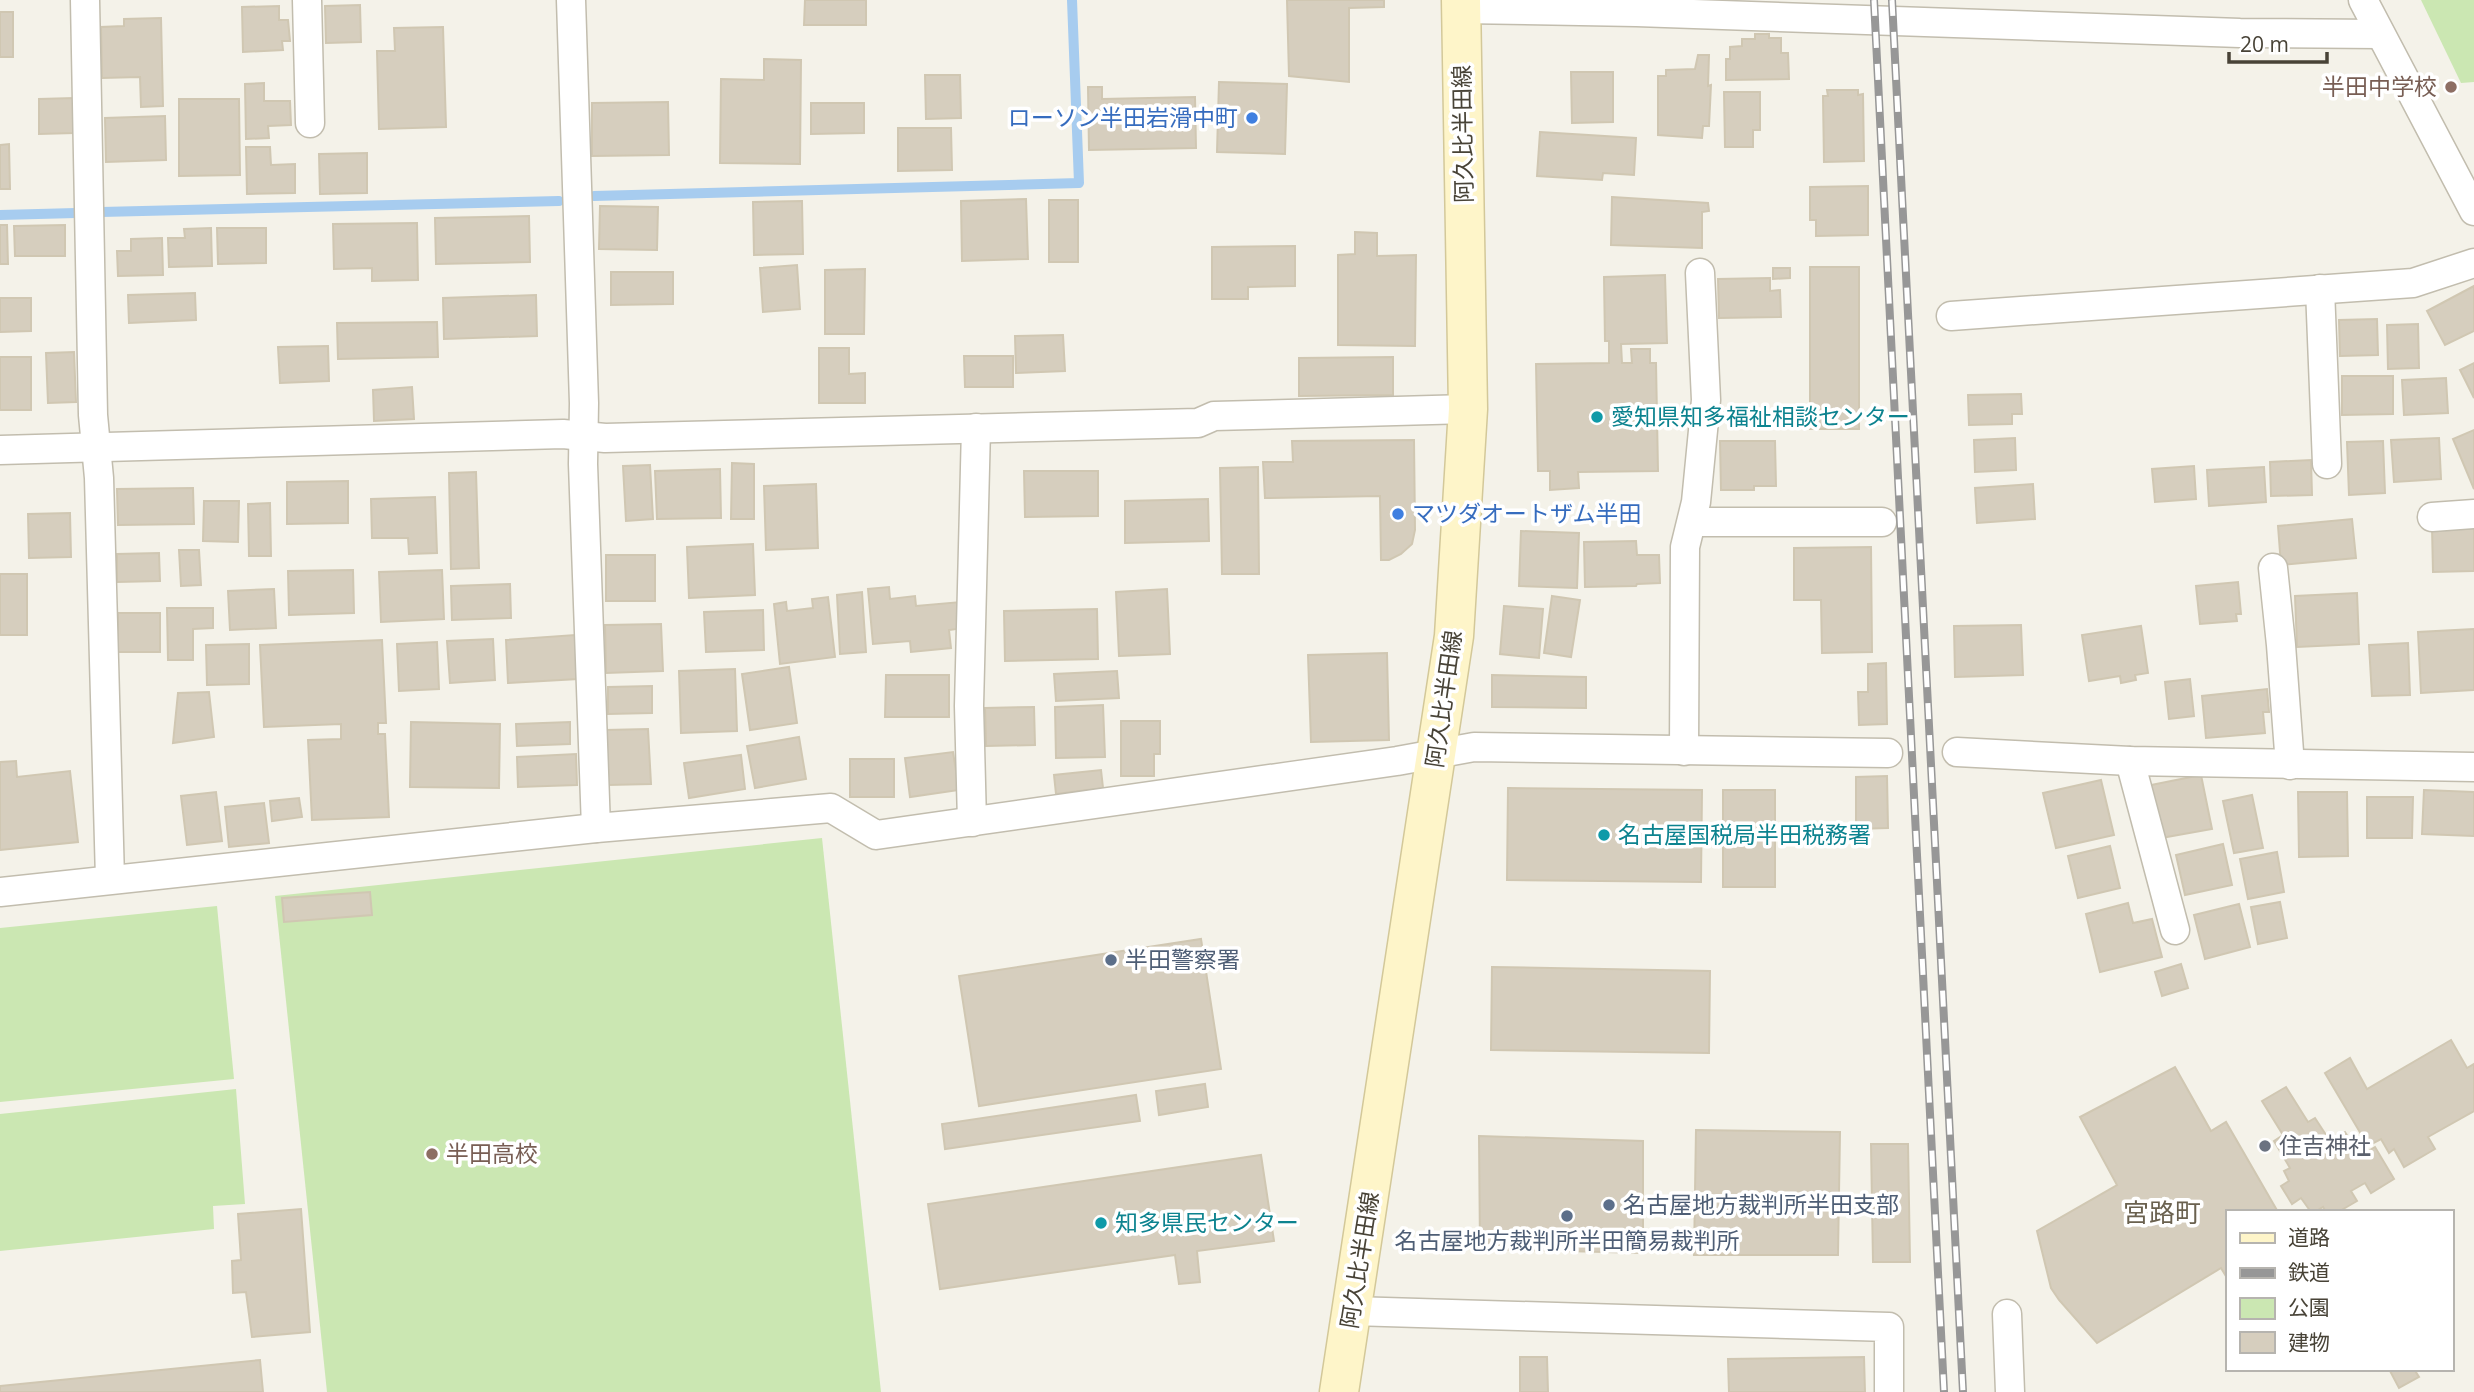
<svg xmlns="http://www.w3.org/2000/svg" width="2474" height="1392" font-family="'Open Sans','Noto Sans JP',sans-serif">
<style>
.green{fill:#cbe7b2}
.lines{fill:none;stroke-linecap:round;stroke-linejoin:round}
.stream{stroke:#a7ccef;stroke-width:10}
.building{fill:#d6cebe;stroke:#d0c7b2;stroke-width:2}
.minor-casing{stroke:#c2bdae;stroke-width:31}
.secondary-casing{stroke:#d3c899;stroke-width:41}
.minor{stroke:#fff;stroke-width:28}
.secondary{stroke:#fef5c9;stroke-width:38}
.rail-casing{stroke:#979797;stroke-width:8}
.rail{stroke:#fff;stroke-width:5;stroke-dasharray:16;stroke-linecap:butt}
.education-dot{fill:#8d6e63;stroke:#fff;stroke-width:2.5}
.shop-dot{fill:#3f7fe0;stroke:#fff;stroke-width:2.5}
.culture-dot{fill:#0f9aa8;stroke:#fff;stroke-width:2.5}
.service-dot{fill:#5c6f8a;stroke:#fff;stroke-width:2.5}
.worship-dot{fill:#6b7280;stroke:#fff;stroke-width:2.5}
.labels{text-anchor:middle;stroke-width:7;stroke-linejoin:round;paint-order:stroke}
.education-label{font-size:23px;fill:#785e54;stroke:#fff;text-anchor:end}
.shop-label{font-size:23px;fill:#366cbe;stroke:#fff;text-anchor:end}
.street-label{font-size:23px;fill:#484337;stroke:#fff}
.culture-label{font-size:23px;fill:#0d838f;stroke:#fff;text-anchor:start}
.service-label{font-size:23px;fill:#4e5e75;stroke:#fff;text-anchor:start}
.worship-label{font-size:23px;fill:#5b616d;stroke:#fff;text-anchor:start}
.quarter-label{font-size:26px;fill:#6a614f;stroke:#fff}
</style>
<rect width="100%" height="100%" fill="#f4f2e9"/>
<!-- green -->
<g class="green">
<polygon points="2421,0 2474,0 2474,82 2461,83"/>
<polygon points="822,838 881,1392 327,1392 275,896"/>
<polygon points="217,906 234,1079 0,1102 0,928"/>
<polygon points="236,1089 245,1204 213,1206 214,1229 0,1251 0,1114"/>
</g>
<g class="lines">
<!-- stream -->
<g class="stream">
<polyline points="594,196 1079,183 1072,0"/>
<polyline points="101,212 559,201"/>
<polyline points="0,215 76,213"/>
</g>
</g>
<!-- building -->
<g class="building">
<polygon points="805,0 866,0 866,25 804,25"/>
<polygon points="1287,0 1384,0 1384,7 1349,8 1349,82 1289,76"/>
<polygon points="360,5 361,42 326,43 325,6"/>
<polygon points="279,6 279,20 288,20 290,41 282,41 283,50 243,52 242,7"/>
<rect x="0" y="12" width="13" height="45"/>
<polygon points="161,18 163,106 141,107 140,77 102,78 101,27 124,26 124,19"/>
<polygon points="443,27 446,127 379,129 377,51 395,51 394,28"/>
<polygon points="1755,34 1769,34 1769,38 1781,38 1781,53 1788,53 1789,79 1726,80 1726,59 1730,59 1730,47 1742,46 1742,39 1755,39"/>
<polygon points="1698,55 1709,55 1708,86 1711,85 1709,126 1703,126 1702,138 1658,135 1658,76 1666,76 1666,70 1695,69"/>
<polygon points="764,59 801,60 800,164 720,163 721,79 764,80"/>
<polygon points="1571,72 1613,72 1613,122 1572,123"/>
<polygon points="925,75 960,75 961,118 926,119"/>
<polygon points="1219,82 1287,84 1285,154 1217,152"/>
<polygon points="264,83 264,101 290,101 291,125 268,126 269,138 246,139 245,84"/>
<polygon points="1088,87 1102,87 1102,99 1195,97 1196,148 1089,150"/>
<polygon points="1827,90 1858,90 1858,95 1863,94 1864,161 1824,162 1823,96 1828,96"/>
<polygon points="1724,92 1760,92 1760,130 1753,130 1753,147 1725,147"/>
<polygon points="74,98 74,133 39,134 39,99"/>
<polygon points="179,99 239,99 240,175 179,176"/>
<polygon points="668,102 669,155 592,156 592,103"/>
<polygon points="811,103 864,103 864,133 811,134"/>
<polygon points="165,116 166,160 106,162 105,118"/>
<polygon points="898,128 951,128 952,170 898,171"/>
<polygon points="1540,132 1636,138 1634,175 1603,173 1602,180 1537,176"/>
<polygon points="9,144 10,189 0,189 0,145"/>
<polygon points="246,147 270,147 271,165 295,164 295,193 247,194"/>
<polygon points="367,153 367,193 320,194 319,154"/>
<polygon points="1868,186 1868,235 1816,236 1816,220 1810,220 1810,187"/>
<polygon points="1612,197 1708,203 1709,211 1702,212 1702,248 1611,245"/>
<polygon points="1026,199 1028,259 962,261 961,201"/>
<rect x="1049" y="200" width="29" height="62"/>
<polygon points="802,201 803,254 754,255 753,202"/>
<polygon points="600,206 658,207 657,250 599,249"/>
<polygon points="529,216 530,262 436,264 435,218"/>
<polygon points="417,223 418,280 372,281 372,268 334,269 333,224"/>
<polygon points="0,225 7,225 8,264 0,264"/>
<polygon points="65,225 65,256 15,256 14,226"/>
<polygon points="211,228 212,266 169,267 168,238 185,238 184,229"/>
<polygon points="217,228 266,228 266,263 218,264"/>
<polygon points="1355,232 1377,233 1377,256 1416,255 1415,346 1338,345 1338,255 1355,254"/>
<polygon points="162,238 163,275 118,276 117,251 131,251 131,239"/>
<polygon points="1295,246 1295,286 1248,287 1248,299 1212,299 1212,247"/>
<polygon points="797,265 800,309 763,312 760,268"/>
<rect x="1810" y="267" width="49" height="162"/>
<polygon points="1773,268 1790,268 1790,278 1773,279"/>
<polygon points="865,269 864,334 825,334 825,270"/>
<polygon points="611,272 673,272 673,304 611,305"/>
<polygon points="1665,275 1667,343 1621,344 1622,363 1632,363 1631,349 1650,349 1650,363 1656,363 1658,471 1578,472 1579,488 1550,490 1550,471 1538,471 1536,364 1609,363 1609,341 1605,341 1604,277"/>
<polygon points="1770,278 1770,291 1780,290 1781,317 1719,318 1718,279"/>
<polygon points="2474,286 2474,331 2445,345 2427,311"/>
<polygon points="195,293 196,320 129,323 128,295"/>
<polygon points="536,295 537,336 444,339 443,298"/>
<polygon points="0,298 31,298 31,331 0,332"/>
<polygon points="2377,319 2378,355 2340,356 2339,320"/>
<polygon points="437,322 438,357 338,359 337,323"/>
<polygon points="2418,324 2419,368 2388,369 2387,325"/>
<polygon points="1063,335 1065,371 1016,373 1015,336"/>
<polygon points="328,346 329,381 280,383 278,347"/>
<polygon points="819,348 849,348 849,374 865,373 865,403 819,403"/>
<polygon points="74,352 76,402 48,403 46,353"/>
<polygon points="964,356 1013,356 1013,387 965,387"/>
<rect x="0" y="357" width="31" height="53"/>
<polygon points="1393,357 1393,395 1299,396 1299,358"/>
<polygon points="2474,363 2474,398 2460,370"/>
<polygon points="2342,376 2393,376 2393,414 2342,415"/>
<polygon points="2446,378 2448,413 2404,415 2402,380"/>
<polygon points="412,387 414,419 374,421 373,390"/>
<polygon points="2021,394 2022,414 2012,414 2012,424 1969,425 1968,395"/>
<polygon points="2474,430 2474,489 2453,439"/>
<polygon points="2015,438 2016,470 1975,472 1974,440"/>
<polygon points="2439,438 2441,479 2394,482 2391,440"/>
<polygon points="1414,440 1415,530 1412,544 1401,554 1389,560 1381,560 1380,496 1265,498 1263,462 1293,462 1292,441"/>
<polygon points="1720,441 1775,441 1776,486 1754,486 1754,490 1721,490"/>
<polygon points="2383,441 2385,493 2349,495 2347,442"/>
<polygon points="2311,460 2312,495 2271,496 2270,462"/>
<polygon points="732,463 754,464 754,519 731,519"/>
<polygon points="650,465 653,519 626,521 623,466"/>
<polygon points="2194,466 2196,499 2155,502 2152,469"/>
<polygon points="1258,467 1259,574 1222,574 1220,468"/>
<polygon points="2264,467 2266,502 2209,506 2207,470"/>
<polygon points="720,469 721,518 657,519 655,471"/>
<polygon points="1024,471 1098,471 1098,516 1025,517"/>
<polygon points="476,472 479,568 451,569 449,473"/>
<polygon points="348,481 348,523 287,524 287,482"/>
<polygon points="816,484 818,548 766,550 764,486"/>
<polygon points="2033,484 2035,519 1977,523 1975,488"/>
<polygon points="193,488 194,524 118,525 117,489"/>
<polygon points="435,497 437,553 409,554 408,538 372,538 371,499"/>
<polygon points="1208,499 1209,541 1125,543 1125,501"/>
<polygon points="204,501 239,501 238,542 203,541"/>
<polygon points="270,503 271,556 249,556 248,504"/>
<polygon points="70,513 71,557 29,558 28,514"/>
<polygon points="2352,519 2356,558 2281,565 2278,526"/>
<polygon points="2474,526 2474,571 2433,572 2432,527"/>
<polygon points="1521,531 1579,533 1577,588 1519,586"/>
<polygon points="1636,541 1637,555 1659,555 1660,583 1637,584 1636,586 1585,587 1584,542"/>
<polygon points="753,544 755,595 689,598 687,547"/>
<polygon points="1871,547 1872,652 1822,653 1821,600 1794,600 1794,548"/>
<polygon points="179,550 199,550 201,585 181,586"/>
<polygon points="159,553 160,581 117,582 117,554"/>
<rect x="606" y="555" width="49" height="46"/>
<polygon points="353,570 354,613 289,615 288,571"/>
<polygon points="442,570 444,619 381,622 379,572"/>
<rect x="0" y="574" width="27" height="61"/>
<polygon points="2238,582 2241,614 2236,614 2237,621 2200,624 2196,586"/>
<polygon points="510,584 511,618 452,620 451,586"/>
<polygon points="889,587 890,599 915,596 916,606 961,602 964,628 949,630 951,648 911,652 910,641 873,644 868,589"/>
<polygon points="274,589 276,628 230,630 228,591"/>
<polygon points="1167,589 1170,654 1119,656 1116,592"/>
<polygon points="862,592 866,652 840,654 837,595"/>
<polygon points="2357,593 2359,644 2297,647 2295,596"/>
<polygon points="1552,596 1580,600 1571,657 1544,653"/>
<polygon points="828,597 835,657 780,664 774,604 786,602 787,611 813,608 812,599"/>
<polygon points="1504,606 1543,609 1539,658 1500,654"/>
<polygon points="167,608 213,608 213,628 193,629 193,660 168,660"/>
<polygon points="1097,609 1098,659 1005,661 1004,611"/>
<polygon points="763,610 764,650 706,652 704,612"/>
<rect x="118" y="613" width="42" height="39"/>
<polygon points="661,624 663,671 606,673 605,625"/>
<polygon points="2021,625 2023,675 1955,677 1954,626"/>
<polygon points="2141,626 2148,673 2135,675 2136,680 2121,683 2120,676 2089,681 2082,635"/>
<polygon points="2474,629 2474,690 2421,693 2418,632"/>
<polygon points="575,635 578,679 508,683 506,640"/>
<polygon points="493,639 495,680 450,683 447,641"/>
<polygon points="382,640 386,723 378,723 378,734 385,734 389,817 312,820 308,740 341,739 341,724 264,727 260,645"/>
<polygon points="437,642 439,689 399,691 397,644"/>
<polygon points="2408,643 2410,695 2372,696 2369,645"/>
<polygon points="249,644 249,684 207,685 206,645"/>
<polygon points="1387,653 1389,740 1311,742 1308,655"/>
<polygon points="1886,663 1887,724 1859,725 1858,692 1868,692 1868,664"/>
<polygon points="789,667 797,723 750,730 742,674"/>
<polygon points="735,669 737,731 681,733 679,671"/>
<polygon points="1117,671 1119,698 1056,701 1054,674"/>
<polygon points="886,675 949,675 949,717 885,717"/>
<polygon points="1492,675 1586,677 1586,708 1492,707"/>
<polygon points="2190,679 2194,716 2169,719 2165,682"/>
<polygon points="652,686 652,713 608,714 608,687"/>
<polygon points="2267,689 2269,712 2263,712 2265,733 2206,738 2202,696"/>
<polygon points="209,692 214,737 173,743 178,693"/>
<polygon points="1103,705 1105,757 1056,758 1055,707"/>
<polygon points="1034,707 1035,745 986,746 985,708"/>
<polygon points="1121,721 1160,721 1160,754 1154,754 1154,776 1121,776"/>
<polygon points="411,722 500,724 499,788 410,787"/>
<polygon points="570,722 570,744 517,746 516,724"/>
<polygon points="648,729 651,784 608,785 606,730"/>
<polygon points="799,737 806,779 755,788 747,746"/>
<polygon points="953,752 959,790 910,797 905,758"/>
<polygon points="576,754 577,785 518,787 517,757"/>
<polygon points="741,755 745,789 689,798 684,763"/>
<rect x="850" y="759" width="44" height="38"/>
<polygon points="16,761 17,777 70,771 78,842 0,850 0,762"/>
<polygon points="1101,770 1103,788 1056,794 1054,775"/>
<polygon points="2201,775 2212,829 2161,838 2151,785"/>
<polygon points="1887,776 1888,828 1856,829 1856,777"/>
<polygon points="2101,780 2114,835 2056,848 2043,793"/>
<polygon points="1508,788 1702,790 1701,882 1507,880"/>
<rect x="1723" y="790" width="52" height="97"/>
<polygon points="2424,790 2474,792 2474,836 2422,834"/>
<polygon points="216,792 222,841 187,845 181,796"/>
<polygon points="2298,792 2347,792 2348,856 2299,857"/>
<polygon points="2252,795 2263,848 2234,853 2223,801"/>
<polygon points="2367,797 2413,797 2412,838 2367,838"/>
<polygon points="299,798 302,817 272,821 270,801"/>
<polygon points="264,803 269,843 229,847 225,807"/>
<polygon points="2223,844 2232,885 2185,895 2176,855"/>
<polygon points="2110,846 2120,888 2078,898 2068,856"/>
<polygon points="2277,852 2284,892 2248,899 2240,859"/>
<polygon points="370,892 372,915 284,922 282,898"/>
<polygon points="2280,902 2287,938 2258,944 2251,907"/>
<polygon points="2128,903 2133,923 2152,919 2162,957 2100,972 2086,914"/>
<polygon points="2239,904 2250,947 2205,959 2194,915"/>
<polygon points="1201,939 1221,1069 979,1106 959,976"/>
<polygon points="2181,964 2188,988 2162,996 2155,972"/>
<polygon points="1492,967 1710,971 1709,1053 1491,1050"/>
<polygon points="2451,1040 2467,1068 2474,1064 2474,1111 2428,1137 2435,1149 2404,1167 2394,1149 2389,1153 2381,1139 2368,1146 2325,1073 2350,1058 2367,1089"/>
<polygon points="2175,1067 2211,1131 2226,1122 2278,1212 2227,1212 2227,1278 2221,1268 2097,1343 2059,1300 2051,1288 2037,1231 2117,1185 2080,1117"/>
<polygon points="1205,1084 1208,1107 1159,1115 1156,1091"/>
<polygon points="2286,1087 2308,1122 2315,1118 2330,1141 2345,1132 2360,1156 2375,1147 2394,1179 2371,1193 2365,1183 2351,1191 2357,1201 2338,1212 2326,1212 2323,1207 2315,1212 2311,1212 2301,1198 2292,1204 2281,1186 2289,1181 2284,1171 2290,1168 2274,1141 2283,1135 2262,1101"/>
<polygon points="1136,1095 1140,1121 945,1149 942,1124"/>
<polygon points="1696,1130 1840,1132 1838,1255 1694,1255"/>
<polygon points="1479,1136 1643,1141 1643,1253 1480,1249"/>
<polygon points="1871,1144 1908,1144 1910,1262 1873,1262"/>
<polygon points="1261,1155 1274,1241 1197,1251 1200,1282 1179,1284 1175,1255 940,1289 928,1204"/>
<polygon points="301,1209 310,1332 252,1337 246,1292 233,1293 232,1261 241,1260 238,1214"/>
<polygon points="1520,1357 1547,1357 1548,1392 1520,1392"/>
<polygon points="1864,1357 1865,1392 1729,1392 1728,1359"/>
<polygon points="260,1360 263,1392 0,1392 0,1386"/>
<polygon points="2389,1369 2414,1369 2419,1377 2399,1388"/>
</g>
<g class="lines">
<!-- minor casing -->
<g class="minor-casing">
<g id="minor">
<polyline points="85,0 93,415 99,478 110,879"/>
<polyline points="307,0 310,123"/>
<polyline points="571,0 584,403 583,464 596,828"/>
<polyline points="2363,0 2474,211"/>
<polyline points="1461,9 1636,12 2240,33 2380,34"/>
<polyline points="2320,289 2327,464"/>
<polyline points="1951,316 2413,283 2474,263"/>
<polyline points="0,450 563,434 605,438 1198,423 1214,416 1468,409"/>
<polyline points="2432,517 2474,514"/>
<polyline points="1692,522 1882,522"/>
<polyline points="2273,568 2281,645 2290,765"/>
<polyline points="1684,751 1685,547 1696,502 1706,400 1700,273"/>
<polyline points="1957,752 2130,761 2474,767"/>
<polyline points="2130,761 2175,930"/>
<polyline points="972,822 969,706 976,428"/>
<polyline points="0,892 596,828 831,808 876,835 1397,761 1474,747 1888,753"/>
<polyline points="1352,1311 1889,1327 1889,1392"/>
<polyline points="2007,1314 2010,1392"/>
</g>
</g>
<!-- secondary casing -->
<g class="secondary-casing">
<polyline id="secondary" points="1339,1392 1454,636 1468,409 1461,0"/>
</g>
<!-- minor -->
<use href="#minor" class="minor"/>
<!-- secondary -->
<use href="#secondary" class="secondary"/>
<!-- rail casing -->
<g class="rail-casing">
<g id="rail">
<polyline points="1874,0 1944,1392"/>
<polyline points="1892,0 1963,1392"/>
</g>
</g>
<!-- rail -->
<use href="#rail" class="rail"/>
</g>
<!-- markers -->
<g class="education-dot">
<circle cx="2451" cy="87" r="7"/>
<circle cx="432" cy="1154" r="7"/>
</g>
<g class="shop-dot">
<circle cx="1252" cy="118" r="7"/>
<circle cx="1398" cy="514" r="7"/>
</g>
<g class="culture-dot">
<circle cx="1597" cy="417" r="7"/>
<circle cx="1604" cy="835" r="7"/>
<circle cx="1101" cy="1223" r="7"/>
</g>
<g class="service-dot">
<circle cx="1111" cy="960" r="7"/>
<circle cx="1609" cy="1205" r="7"/>
<circle cx="1567" cy="1216" r="7"/>
</g>
<circle class="worship-dot" cx="2265" cy="1146" r="7"/>
<g class="labels">
<!-- education labels -->
<g class="education-label">
<text x="2437" y="95">半田中学校</text>
<text x="446" y="1162" text-anchor="start">半田高校</text>
</g>
<!-- shop labels -->
<g class="shop-label">
<text x="1238" y="126">ローソン半田岩滑中町</text>
<text x="1412" y="522" text-anchor="start">マツダオートザム半田</text>
</g>
<!-- street labels -->
<g class="street-label">
<text transform="translate(1463 134) rotate(-91)" y="8">阿久比半田線</text>
<text transform="translate(1444 699) rotate(-82)" y="8">阿久比半田線</text>
<text transform="translate(1360 1260) rotate(-81)" y="8">阿久比半田線</text>
</g>
<!-- culture labels -->
<g class="culture-label">
<text x="1611" y="425">愛知県知多福祉相談センター</text>
<text x="1618" y="843">名古屋国税局半田税務署</text>
<text x="1115" y="1231">知多県民センター</text>
</g>
<!-- service labels -->
<g class="service-label">
<text x="1125" y="968">半田警察署</text>
<text x="1623" y="1213">名古屋地方裁判所半田支部</text>
<text x="1567" y="1249" text-anchor="middle">名古屋地方裁判所半田簡易裁判所</text>
</g>
<!-- worship labels -->
<g class="worship-label">
<text x="2279" y="1154">住吉神社</text>
</g>
<!-- quarter labels -->
<g class="quarter-label">
<text x="2162" y="1222">宮路町</text>
</g>
</g>
<!-- legend -->
<rect x="2226" y="1210" width="228" height="161" fill="#ffffff" stroke="#b6b4af" stroke-width="2"/>
<rect x="2240" y="1233" width="35" height="10" fill="#fef5c9" stroke="#b6b4af" stroke-width="2"/>
<text x="2288" y="1245" font-size="21" fill="#484337">道路</text>
<rect x="2240" y="1268" width="35" height="10" fill="#979797" stroke="#b6b4af" stroke-width="2"/>
<text x="2288" y="1280" font-size="21" fill="#484337">鉄道</text>
<rect x="2240" y="1298" width="35" height="21" fill="#cbe7b2" stroke="#b6b4af" stroke-width="2"/>
<text x="2288" y="1315" font-size="21" fill="#484337">公園</text>
<rect x="2240" y="1332" width="35" height="21" fill="#d6cebe" stroke="#b6b4af" stroke-width="2"/>
<text x="2288" y="1350" font-size="21" fill="#484337">建物</text>
<!-- scale -->
<path d="M2229 52v10h98v-10" fill="none" stroke="#484337" stroke-width="3.5"/>
<text x="2240" y="52" font-size="21" fill="#484337" stroke="#ffffff" stroke-width="5" paint-order="stroke">20 m</text>
</svg>
